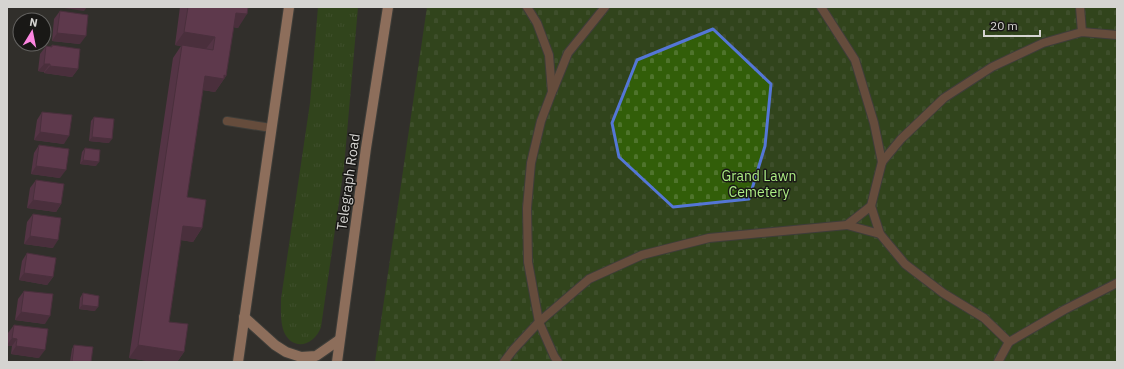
<svg xmlns="http://www.w3.org/2000/svg" width="1124" height="369" font-family="'IBM Plex Sans',sans-serif">
<style>
.grass{fill:url(#grass-tufts)}
.cemetery{fill:url(#cemetery-stones)}
.lines{fill:none;stroke-linecap:round;stroke-linejoin:round}
.lane-casing{stroke:#4f4e49;stroke-width:10}
.primary-casing{stroke:#4f4e49;stroke-width:12}
.lane{stroke:#a57051;stroke-width:8}
.primary{stroke:#fdbb95;stroke-width:10}
.wall{fill:#7f3b64}
.shaded-wall{fill:#683051}
.building{fill:#944574;stroke:#683051}
.marked{fill:none;stroke:#5476d6;stroke-width:3;stroke-linejoin:round}
.labels{text-anchor:middle;stroke-width:3;stroke-linejoin:round;paint-order:stroke}
.park-label{font-size:14px;fill:#aced84;stroke:#191816}
.street-label{font-size:14px;fill:#d5d4d1;stroke:#191816}
</style>
<defs>
<pattern id="grass-tufts" width="24" height="20" patternUnits="userSpaceOnUse"><rect width="24" height="20" fill="#325e09"/><path d="M3 7l-1-3M5 7V3M7 7l1-3M15 17l-1-3M17 17v-4M19 17l1-3" fill="none" stroke="#4f742c"/></pattern>
<pattern id="cemetery-stones" width="16" height="16" patternUnits="userSpaceOnUse"><rect width="16" height="16" fill="#325e09"/><path d="M2 7V4a2 2 0 0 1 4 0v3zM10 15v-3a2 2 0 0 1 4 0v3z" fill="#4f742c"/></pattern>
</defs>
<rect width="100%" height="100%" fill="#32302b"/>
<!-- grass -->
<path class="grass" d="M318,7h40l-14,160 -23,160c-6,17 -26,25 -36,7 -5,-10 -4,-24 -4,-35l29,-196z"/>
<!-- cemetery -->
<polygon class="cemetery" points="427,7 1117,7 1117,362 375,362"/>
<g class="lines">
<!-- lane casing -->
<g class="lane-casing">
<g id="lane">
<polyline points="527,7 537,23 549,55 552,92 541,121 531,163 527,208 528,262 539,322 554,356 558,362"/>
<polyline points="821,7 855,60 874,123 882,162"/>
<polyline points="1080,7 1082,32"/>
<polyline points="553,90 568,53 605,7"/>
<polyline points="227,121 271,128"/>
<polyline points="871,206 880,234 905,264 943,293 984,318 1009,342"/>
<polyline points="847,225 880,234"/>
<polyline points="504,362 513,350 539,322 589,279 642,255 709,238 847,225 871,206 882,162 901,139 944,98 992,67 1043,43 1082,32 1117,35"/>
<polyline points="998,362 1009,342 1064,310 1117,283"/>
</g>
</g>
<!-- primary casing -->
<g class="primary-casing">
<g id="primary">
<polyline points="244,317 275,345 286,352 301,357 316,356 339,340"/>
<polyline points="238,362 289,7"/>
<polyline points="337,362 366,148 388,7"/>
</g>
</g>
<!-- lane -->
<use href="#lane" class="lane"/>
<!-- primary -->
<use href="#primary" class="primary"/>
</g>
<!-- wall -->
<g class="wall">
<polygon points="180,7 248,7 238,28 233,27 226,76 215,92 203,90 187,197 202,228 193,242 181,240 169,322 184,352 177,362 154,362 129,358 173,58 181,46 175,45"/>
<polygon points="60,11 80,44 52,41 54,19"/>
<polygon points="52,45 78,69 72,77 44,73 44,72 38,71 40,54 46,46 51,47"/>
<polygon points="42,112 64,144 34,140 37,120"/>
<polygon points="94,117 109,143 89,141 91,121"/>
<polygon points="39,145 60,178 31,174 34,153"/>
<polygon points="85,148 96,166 80,164 82,152"/>
<polygon points="36,180 61,204 56,212 27,208 30,188"/>
<polygon points="33,214 53,248 24,244 27,222"/>
<polygon points="27,253 53,277 47,285 19,280 22,261"/>
<polygon points="24,291 45,324 15,320 18,299"/>
<polygon points="83,293 95,311 79,309 80,298"/>
<polygon points="14,325 39,358 11,354 12,346 7,346 7,340 8,333"/>
<polygon points="74,345 91,362 70,362 72,349"/>
</g>
<!-- shaded-wall -->
<g class="shaded-wall">
<polygon points="58,7 87,7 84,11"/>
<polygon points="236,13 247,14 238,28 226,26"/>
<polygon points="184,32 215,37 205,50 175,45"/>
<polygon points="57,33 86,36 80,44 52,41"/>
<polygon points="44,64 50,64 44,72 38,71"/>
<polygon points="50,66 78,69 72,77 44,73"/>
<polygon points="224,75 226,76 215,92 196,89 205,76"/>
<polygon points="40,132 69,136 64,144 34,140"/>
<polygon points="92,137 112,139 109,143 89,141"/>
<polygon points="83,160 99,162 96,166 80,164"/>
<polygon points="36,166 66,170 60,178 31,174"/>
<polygon points="33,200 61,204 56,212 27,208"/>
<polygon points="183,226 202,228 193,242 174,239"/>
<polygon points="30,236 58,240 53,248 24,244"/>
<polygon points="24,273 53,277 47,285 19,280"/>
<polygon points="82,305 98,307 95,311 79,309"/>
<polygon points="21,312 50,316 45,324 15,320"/>
<polygon points="12,338 17,339 12,346 7,346 7,345"/>
<polygon points="138,345 184,352 177,362 154,362 129,358"/>
<polygon points="16,346 45,350 39,358 11,354"/>
</g>
<!-- building -->
<g class="building">
<polygon points="188,7 248,7 247,14 236,13 226,76 224,75 224,79 205,76 187,197 206,200 202,228 183,226 169,322 188,324 184,352 138,345 182,45 213,50 215,37 184,32"/>
<polygon points="60,11 88,15 86,36 57,33"/>
<polygon points="52,45 80,49 78,69 50,66 50,64 44,64 46,46 52,47"/>
<polygon points="42,112 72,115 69,136 40,132"/>
<polygon points="94,117 114,119 112,139 92,137"/>
<polygon points="39,145 69,149 66,170 36,166"/>
<polygon points="85,148 100,150 99,162 83,160"/>
<polygon points="36,180 64,184 61,204 33,200"/>
<polygon points="33,214 61,218 58,240 30,236"/>
<polygon points="27,253 56,258 53,277 24,273"/>
<polygon points="24,291 53,294 50,316 21,312"/>
<polygon points="83,293 99,296 98,307 82,305"/>
<polygon points="14,325 48,329 45,350 16,346 17,339 12,338"/>
<polygon points="74,345 93,347 91,362 72,362"/>
</g>
<!-- marked area -->
<path d="M0 0H1124V369H0ZM713,29l58,55 -6,62 -16,53 -76,8 -54,-50 -7,-34 25,-63z" fill="#32302b" fill-opacity=".55" fill-rule="evenodd"/>
<path class="marked" d="M713,29l58,55 -6,62 -16,53 -76,8 -54,-50 -7,-34 25,-63z"/>
<g class="labels">
<!-- park labels -->
<g class="park-label">
<text x="759" y="181">Grand Lawn<tspan x="759" dy="16">Cemetery</tspan></text>
</g>
<!-- street labels -->
<g class="street-label">
<text transform="translate(348 182) rotate(-82)" y="5">Telegraph Road</text>
</g>
</g>
<!-- border -->
<rect width="1124" height="369" fill="none" stroke="#d5d4d1" stroke-width="16"/>
<!-- north arrow -->
<g transform="translate(32 32) rotate(10)"><circle r="19" fill="#191816" stroke="#646361"/>
<path d="M0-3L7 15L0 10L-7 15Z" fill="#fd86e1"/>
<text y="-6" font-size="11" font-weight="bold" text-anchor="middle" fill="#d5d4d1">N</text>
</g>
<!-- scale -->
<path d="M984 30v6h56v-6" fill="none" stroke="#d5d4d1" stroke-width="2"/>
<text x="990" y="30" font-size="12" fill="#d5d4d1" stroke="#191816" stroke-width="3" paint-order="stroke">20 m</text>
</svg>
